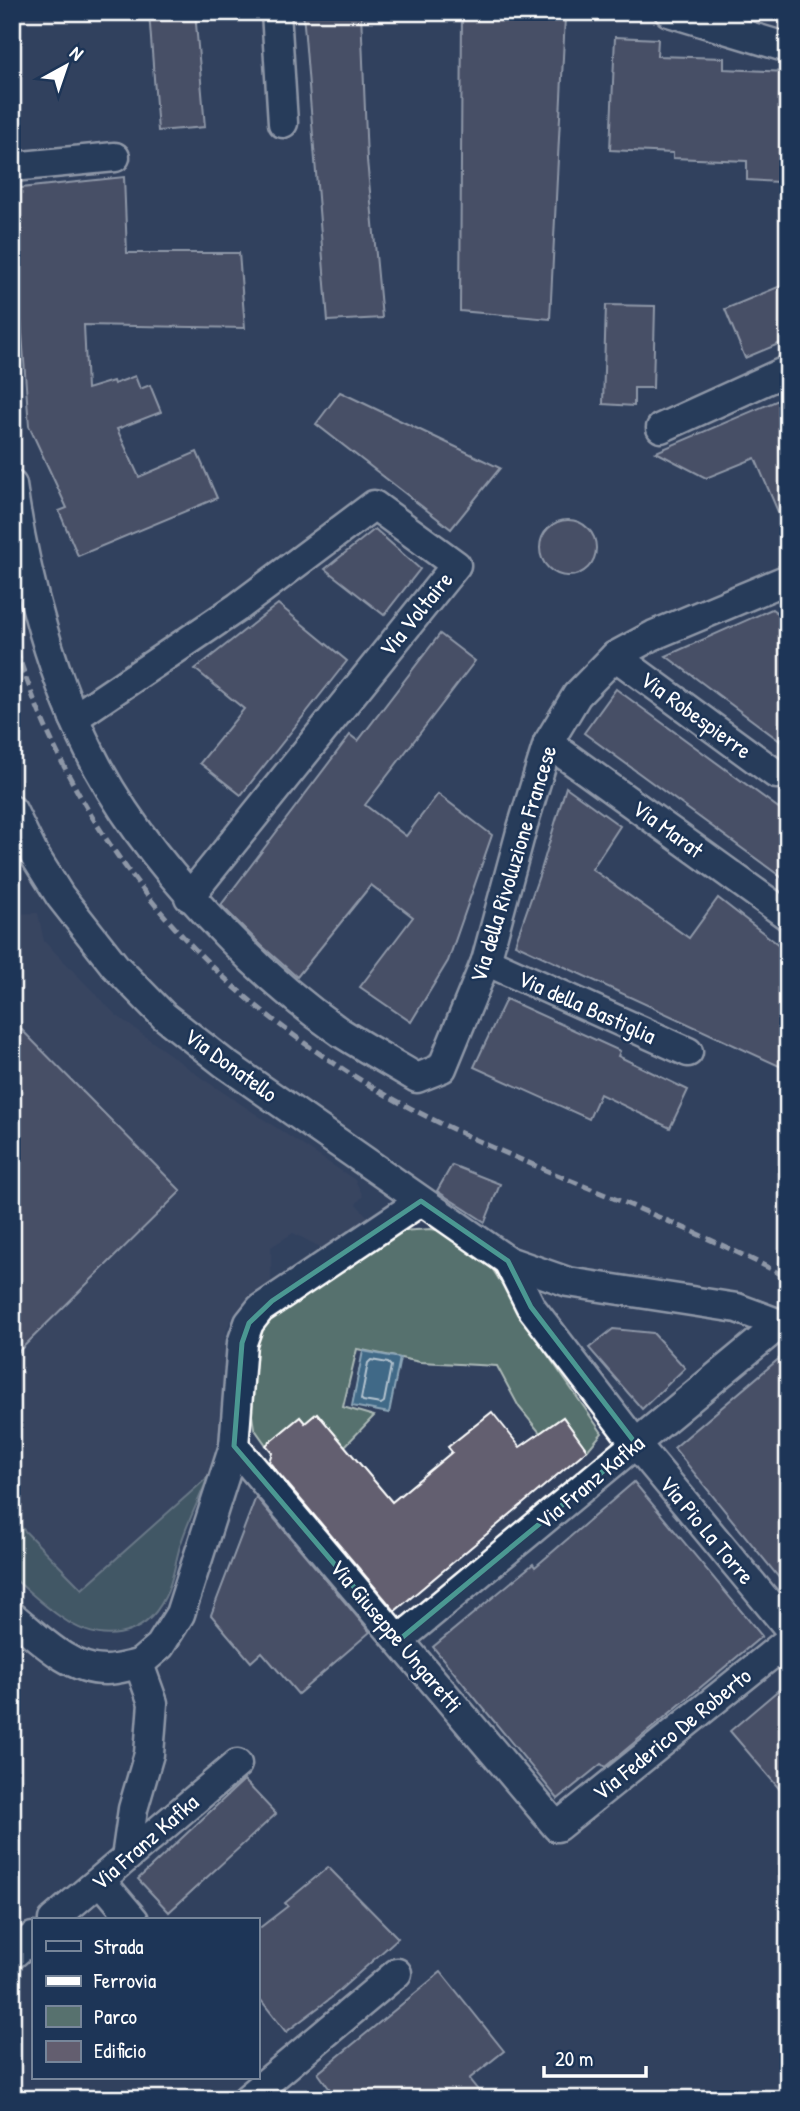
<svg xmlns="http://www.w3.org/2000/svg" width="800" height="2111" font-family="'Patrick Hand',sans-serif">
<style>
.built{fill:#414a63}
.green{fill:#57716e;stroke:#abb8b6;stroke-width:2}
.water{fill:#406987;stroke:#8ca5b7;stroke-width:2}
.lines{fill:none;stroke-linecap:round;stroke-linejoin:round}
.shore{stroke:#b3c3cf;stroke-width:2}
.building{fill:#635e6f;stroke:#fff;stroke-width:2}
.street-casing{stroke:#fff;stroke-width:33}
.street{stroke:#1d3557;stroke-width:28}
.rail{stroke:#fff;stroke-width:5;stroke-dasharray:10 5;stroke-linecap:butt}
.marked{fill:none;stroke:#4b9892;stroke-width:5;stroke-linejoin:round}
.labels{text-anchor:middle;stroke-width:5;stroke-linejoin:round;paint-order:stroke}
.street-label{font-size:23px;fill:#fff;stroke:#1d3557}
</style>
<rect width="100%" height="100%" fill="#32415e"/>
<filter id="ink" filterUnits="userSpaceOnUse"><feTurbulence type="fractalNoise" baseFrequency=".0143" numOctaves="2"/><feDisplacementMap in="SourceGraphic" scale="14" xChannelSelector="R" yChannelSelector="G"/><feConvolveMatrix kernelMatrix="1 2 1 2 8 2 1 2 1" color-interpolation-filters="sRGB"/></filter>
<g filter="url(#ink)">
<!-- built -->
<polygon class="built" points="38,913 44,941 116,1015 203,1079 355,1180 363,1196 356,1204 369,1218 326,1250 293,1233 271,1247 271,1285 244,1304 231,1319 225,1335 224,1414 208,1477 82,1589 12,1518 12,914"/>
<!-- green -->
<g class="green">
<polygon points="431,1229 453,1233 486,1259 545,1351 602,1433 587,1451 563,1417 540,1433 519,1407 497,1366 420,1362 357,1349 343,1407 374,1416 345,1446 305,1423 300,1417 266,1445 254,1428 250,1403 256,1339 274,1311 400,1231"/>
<path d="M208,1477c-9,23 -21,46 -28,69 -5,17 -7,36 -15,51 -21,43 -65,48 -103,21 -18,-12 -33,-27 -50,-41v-59l70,71z"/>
</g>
<!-- water -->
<polygon class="water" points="363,1351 400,1358 389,1413 352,1406"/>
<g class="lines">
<!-- shore -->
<polygon class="shore" points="371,1360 388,1363 391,1366 384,1402 381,1404 363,1401 361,1399 368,1363"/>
</g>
<!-- building -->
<g class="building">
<polygon points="149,12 195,12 205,127 158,131"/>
<polygon points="303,12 361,12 367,160 382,318 328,321"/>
<polygon points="462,12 565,17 550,319 460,311"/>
<polygon points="615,37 658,39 657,56 724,58 724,69 788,72 786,174 778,182 747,180 747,161 673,158 673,153 610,150"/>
<polygon points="124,177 127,253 239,253 245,328 84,325 87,389 113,381 114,384 135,376 140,389 150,385 161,412 117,429 139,477 197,452 217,498 78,556 59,511 67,508 29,426 20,307 15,307 12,260 12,189"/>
<polygon points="788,283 788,340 745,358 725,309"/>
<polygon points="606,305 655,306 653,388 634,388 634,406 603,404"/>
<polygon points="340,392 458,448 500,468 451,529 316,424"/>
<polygon points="788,396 788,535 755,458 706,478 656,452"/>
<circle cx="568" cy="548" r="28"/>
<polygon points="375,529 420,569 384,615 325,569"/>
<polygon points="278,604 347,661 241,795 200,763 244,709 195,669"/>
<polygon points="772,609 788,621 788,747 666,656"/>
<polygon points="440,634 475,661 365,805 406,836 438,794 492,835 448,961 411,1022 360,987 413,917 371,885 297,977 262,946 221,905 350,735 358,741"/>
<polygon points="616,689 788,815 788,882 584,733"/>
<polygon points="566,787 620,826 592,869 689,938 718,898 788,952 788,1070 515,944 541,870"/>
<polygon points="506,999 620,1051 618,1056 688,1090 670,1128 600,1094 589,1119 474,1067"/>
<polygon points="12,1020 181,1191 12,1358"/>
<polygon points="452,1165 500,1184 485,1222 437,1191"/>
<polygon points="613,1329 653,1333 685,1368 642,1409 589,1348"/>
<polygon points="788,1351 788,1589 674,1448"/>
<polygon points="492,1412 520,1447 563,1417 587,1450 395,1611 269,1462 272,1452 266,1445 300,1417 305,1423 317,1413 392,1502 452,1452 448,1447"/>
<polygon points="634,1482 762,1636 605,1767 601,1764 558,1799 433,1647 533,1564 535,1567"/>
<polygon points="256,1497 370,1632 298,1694 262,1652 251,1662 211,1615"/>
<polygon points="788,1682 788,1799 730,1731"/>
<polygon points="244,1780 276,1814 169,1912 138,1879"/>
<polygon points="328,1867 398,1938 331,1998 286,2032 257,1995 257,1930 288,1906 285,1903"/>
<polygon points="441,1972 504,2051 469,2079 485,2099 337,2099 318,2073"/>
</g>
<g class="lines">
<!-- street casing -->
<g class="street-casing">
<g id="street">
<polyline points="276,12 283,123"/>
<polyline points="669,12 788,48"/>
<polyline points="12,167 115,157"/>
<polyline points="661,428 788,370"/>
<path d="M12,485c13,93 41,199 86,283 35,64 82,120 133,171 33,34 70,66 109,93 25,16 52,31 77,46l25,-10 44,-107 36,-133 26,-85 29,-48 38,-39 39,-21 134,-56"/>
<polyline points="615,656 776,774"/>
<polyline points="74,718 238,607 374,505 456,565 189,897"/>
<polyline points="548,743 788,916"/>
<polyline points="12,810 33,853 60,896 115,966 164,1016 224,1063 508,1261 568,1282 737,1308 788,1327"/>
<polyline points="486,961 688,1052"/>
<polyline points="508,1261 531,1307 636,1444 788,1627"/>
<polyline points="234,1446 557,1827 788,1641"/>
<path d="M12,1616c26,21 58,55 94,54 11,0 22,-4 33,-6"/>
<polyline points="399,1640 780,1324"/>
<polyline points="139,1664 160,1646 180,1614 234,1446 242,1343 249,1323 260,1309 272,1301 421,1201"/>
<polyline points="126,1858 133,1809 149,1754 153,1703 139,1664"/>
<polyline points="101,1881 134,1920"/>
<polyline points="53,1920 237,1764"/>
<polyline points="12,1955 33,1937"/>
<polyline points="247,2099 397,1973"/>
</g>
</g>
<!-- street -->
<use href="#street" class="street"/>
<!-- rail -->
<path class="rail" d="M12,635c63,213 205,372 400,474 122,63 255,104 376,169"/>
</g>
</g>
<!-- marked area -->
<path d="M0 0H800V2111H0ZM421,1201l87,60 23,46 105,137 -237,196 -165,-194 8,-103 7,-20 23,-22z" fill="#32415e" fill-opacity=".55" fill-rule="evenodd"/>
<path class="marked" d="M421,1201l87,60 23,46 105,137 -237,196 -165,-194 8,-103 7,-20 23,-22z"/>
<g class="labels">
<!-- street labels -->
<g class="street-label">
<text transform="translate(416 614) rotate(-51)" y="8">Via Voltaire</text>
<text transform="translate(696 715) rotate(36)" y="8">Via Robespierre</text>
<text transform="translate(668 829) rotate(36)" y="8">Via Marat</text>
<text transform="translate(513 864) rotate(-73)" y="8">Via della Rivoluzione Francese</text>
<text transform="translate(587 1007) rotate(24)" y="8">Via della Bastiglia</text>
<text transform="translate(231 1065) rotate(36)" y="8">Via Donatello</text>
<text transform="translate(590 1482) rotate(-40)" y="8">Via Franz Kafka</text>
<text transform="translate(707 1530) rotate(50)" y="8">Via Pio La Torre</text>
<text transform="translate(396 1636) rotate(50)" y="8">Via Giuseppe Ungaretti</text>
<text transform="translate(672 1734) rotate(-39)" y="8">Via Federico De Roberto</text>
<text transform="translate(145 1842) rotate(-41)" y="8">Via Franz Kafka</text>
</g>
</g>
<!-- margin -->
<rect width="800" height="2111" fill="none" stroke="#1d3557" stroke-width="42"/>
<rect x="21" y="21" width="758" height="2069" fill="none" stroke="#fff" stroke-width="2.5" filter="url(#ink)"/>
<!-- legend -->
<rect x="32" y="1918" width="228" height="161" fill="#1d3557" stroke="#77869a" stroke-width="2"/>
<rect x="46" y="1941" width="35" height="10" fill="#1d3557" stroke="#77869a" stroke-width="2"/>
<text x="94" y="1954" font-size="21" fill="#ffffff">Strada</text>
<rect x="46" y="1976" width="35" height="10" fill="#ffffff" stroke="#77869a" stroke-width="2"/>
<text x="94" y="1988" font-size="21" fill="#ffffff">Ferrovia</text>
<rect x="46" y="2006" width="35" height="21" fill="#57716e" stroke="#77869a" stroke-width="2"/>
<text x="94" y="2024" font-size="21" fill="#ffffff">Parco</text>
<rect x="46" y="2041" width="35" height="21" fill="#635e6f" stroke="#77869a" stroke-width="2"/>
<text x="94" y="2058" font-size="21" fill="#ffffff">Edificio</text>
<!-- north arrow -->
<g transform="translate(66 66) rotate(40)" stroke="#1d3557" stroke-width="5" paint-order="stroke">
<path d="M0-5L12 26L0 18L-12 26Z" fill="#ffffff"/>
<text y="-10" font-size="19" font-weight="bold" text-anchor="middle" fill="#ffffff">N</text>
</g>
<!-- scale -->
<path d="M544 2066v10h102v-10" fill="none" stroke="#ffffff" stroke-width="3.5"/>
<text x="555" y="2066" font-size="21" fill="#ffffff" stroke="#1d3557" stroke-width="5" paint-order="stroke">20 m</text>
</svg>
